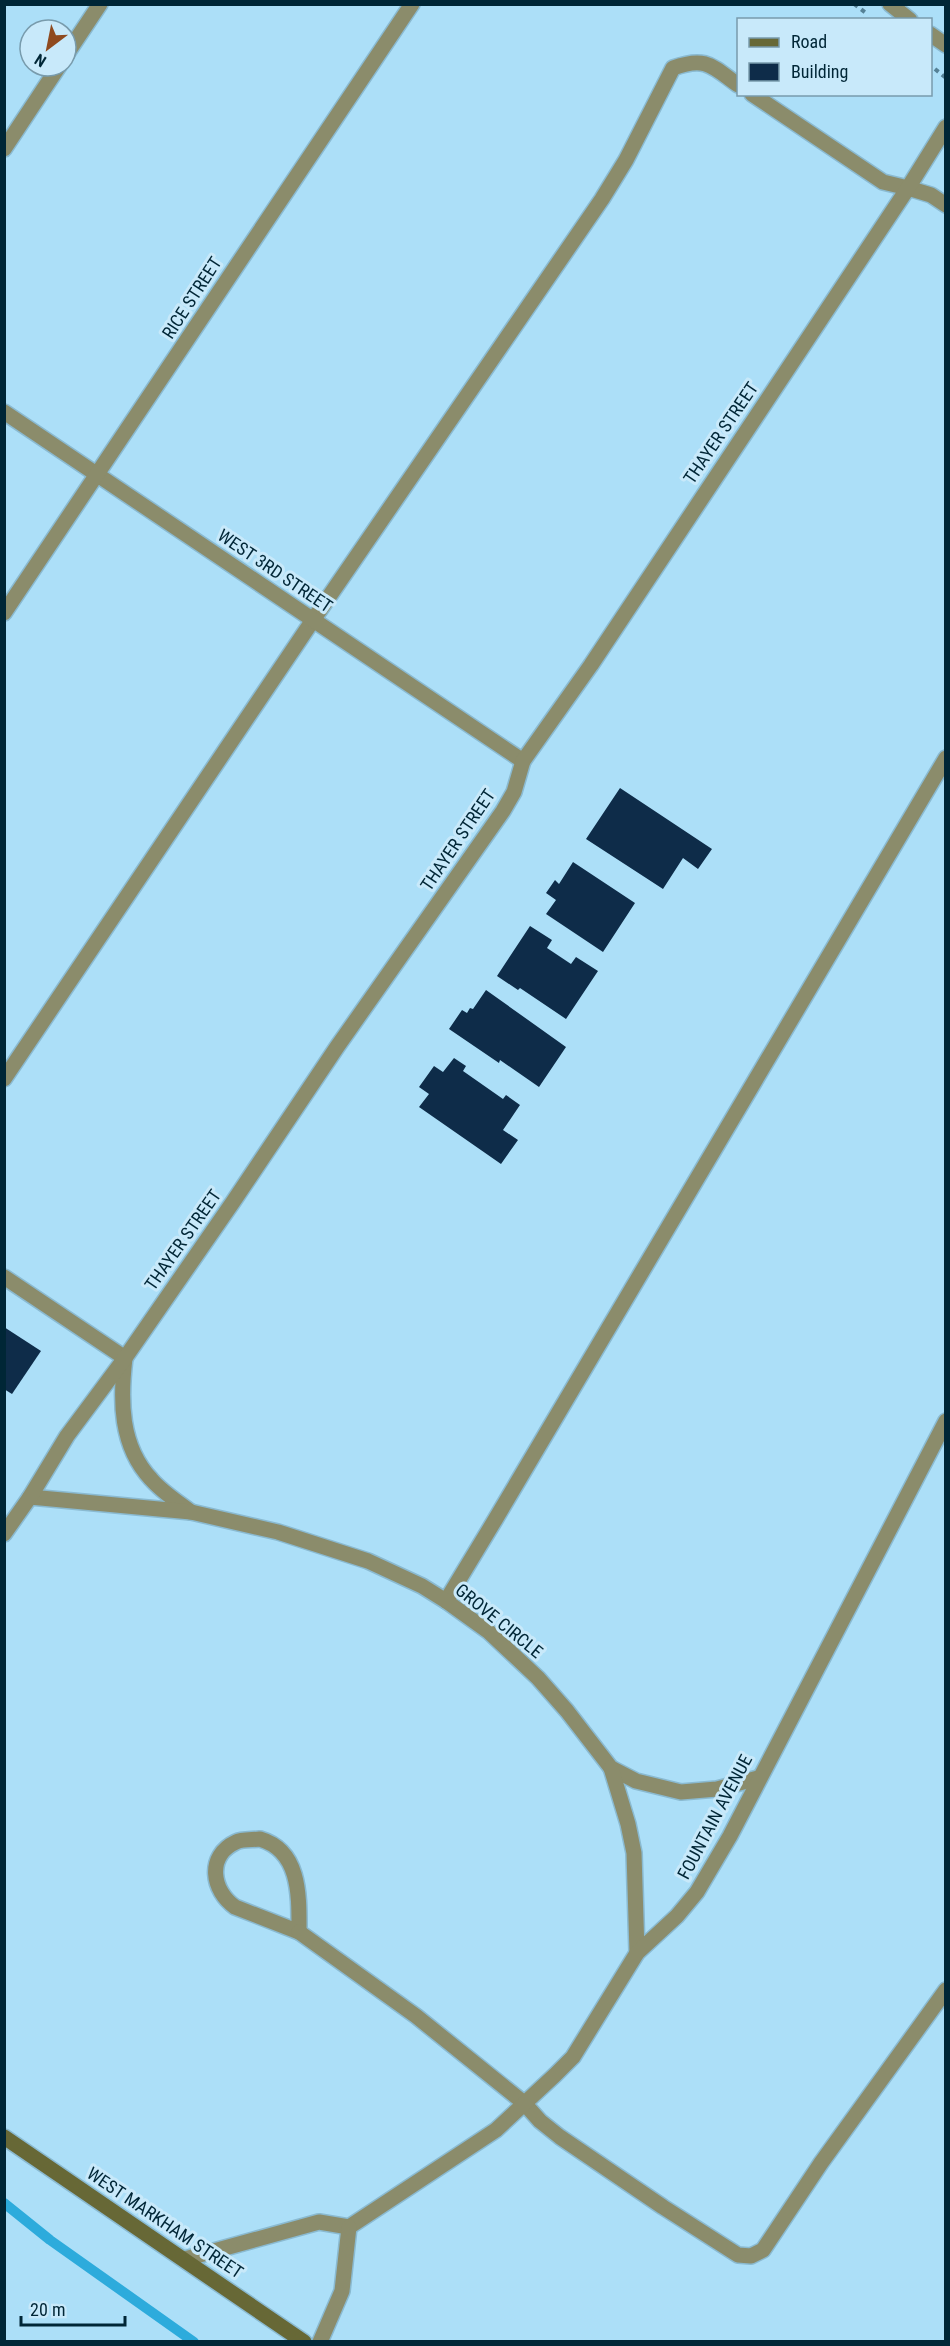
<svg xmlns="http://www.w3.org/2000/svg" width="950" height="2346" font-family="'Roboto Condensed',sans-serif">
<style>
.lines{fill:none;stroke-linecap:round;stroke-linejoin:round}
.stream{stroke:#2dabdc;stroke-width:10}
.building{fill:#0e2c49}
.service-casing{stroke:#8abad1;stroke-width:18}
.minor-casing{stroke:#8abad1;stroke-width:18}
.secondary-casing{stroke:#8abad1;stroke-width:18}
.path{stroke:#558196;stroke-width:4;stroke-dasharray:4.5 4.5;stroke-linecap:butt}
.service{stroke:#8b8c6b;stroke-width:15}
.minor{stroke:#8b8c6b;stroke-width:15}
.secondary{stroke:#676836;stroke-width:15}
.labels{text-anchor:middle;stroke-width:6;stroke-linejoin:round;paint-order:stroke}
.street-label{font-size:18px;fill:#002636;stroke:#c8e9fa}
</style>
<rect width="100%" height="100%" fill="#acdff8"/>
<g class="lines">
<!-- stream -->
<polyline class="stream" points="4,2203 50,2240 194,2342"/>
</g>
<!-- building -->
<g class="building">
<polygon points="620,788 712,849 698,869 683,858 663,889 586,839"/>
<polygon points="573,862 635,903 603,952 546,914 556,900 546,893 555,880 559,884"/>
<polygon points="530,926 552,940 547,948 571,964 576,957 598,971 566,1019 520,988 518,990 497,976"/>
<polygon points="486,990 566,1047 539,1087 500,1060 499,1063 449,1029 462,1010 467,1013 470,1008 473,1009"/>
<polygon points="454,1058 466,1066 463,1071 503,1099 506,1095 520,1105 503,1130 518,1140 501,1164 419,1107 429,1094 419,1087 434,1066 443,1072"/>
<polygon points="4,1327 41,1351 12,1394 4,1389"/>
</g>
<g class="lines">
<!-- service casing -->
<g class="service-casing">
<g id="service">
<polyline points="890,4 910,20"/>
<polyline points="930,34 946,45"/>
<polyline points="66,55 100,4"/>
<polyline points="752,94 883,182 908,188"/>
<polyline points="4,149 59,66"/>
<path d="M4,1079l309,-459 289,-421 24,-39 47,-92c33,-12 39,-2 65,17"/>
<polyline points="446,1601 495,1520 946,758"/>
<path d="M260,1839c41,12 39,58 39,93l-64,-25c-23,-16 -29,-51 1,-65 6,-3 17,-2 24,-3z"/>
<polyline points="299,1932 416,2016 524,2103 540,2121 560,2137 663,2207 738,2255 751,2256 763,2250 821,2163 946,1990"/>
</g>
</g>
<!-- minor casing -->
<g class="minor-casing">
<g id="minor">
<polyline points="908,188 931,195 946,205"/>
<polyline points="4,412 523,761"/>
<polyline points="4,613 412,4"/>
<path d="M4,1277l121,81c-5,42 -5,88 26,121 11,13 27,23 40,33"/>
<polyline points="30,1497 191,1512 278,1532 368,1561 422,1586 446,1601 489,1632 538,1678 567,1711 611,1768 636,1781 681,1792 717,1789 758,1778"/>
<polyline points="4,1534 30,1497 67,1436 125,1358 233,1202 337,1047 503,811 514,792 523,761 591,665 908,188 946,127"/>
<polyline points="611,1768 628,1824 634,1853 637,1953"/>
<polyline points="185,2259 319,2222 349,2227 496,2130 555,2075 573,2057 637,1953 677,1916 697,1892 730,1836 946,1421"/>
<polyline points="320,2342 342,2291 349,2227"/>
</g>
</g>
<!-- secondary casing -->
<g class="secondary-casing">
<polyline id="secondary" points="4,2137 304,2342"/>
</g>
<!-- path -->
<g class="path">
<polyline points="854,4 866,13"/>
<polyline points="935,69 946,78"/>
</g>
<!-- service -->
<use href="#service" class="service"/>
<!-- minor -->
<use href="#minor" class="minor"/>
<!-- secondary -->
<use href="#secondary" class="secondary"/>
</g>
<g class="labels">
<!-- street labels -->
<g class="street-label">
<text transform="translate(192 298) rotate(-57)" y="6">RICE STREET</text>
<text transform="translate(721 433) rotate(-56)" y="6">THAYER STREET</text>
<text transform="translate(275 571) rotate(34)" y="6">WEST 3RD STREET</text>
<text transform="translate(458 840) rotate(-56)" y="6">THAYER STREET</text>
<text transform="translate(183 1240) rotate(-55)" y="6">THAYER STREET</text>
<text transform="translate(499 1621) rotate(39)" y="6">GROVE CIRCLE</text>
<text transform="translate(715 1817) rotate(-62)" y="6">FOUNTAIN AVENUE</text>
<text transform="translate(165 2223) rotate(34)" y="6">WEST MARKHAM STREET</text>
</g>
</g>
<!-- border -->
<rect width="950" height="2346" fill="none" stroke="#002636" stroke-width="12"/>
<!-- legend -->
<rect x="737" y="18" width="195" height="78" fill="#c8e9fa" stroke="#789bac" stroke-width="1.5"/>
<rect x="749" y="38" width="30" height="9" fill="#676836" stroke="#789bac" stroke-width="1.5"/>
<text x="791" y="48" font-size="18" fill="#002636">Road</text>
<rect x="749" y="63" width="30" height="18" fill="#0e2c49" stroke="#789bac" stroke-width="1.5"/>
<text x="791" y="78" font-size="18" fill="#002636">Building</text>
<!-- north arrow -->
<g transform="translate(48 48) rotate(212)"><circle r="28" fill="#c8e9fa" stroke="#789bac" stroke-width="1.5"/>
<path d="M0-4.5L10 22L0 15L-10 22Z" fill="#8f4a1f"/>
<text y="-9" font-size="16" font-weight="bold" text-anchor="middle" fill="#002636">N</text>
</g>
<!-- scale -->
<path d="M21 2316v9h104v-9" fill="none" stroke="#002636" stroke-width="3"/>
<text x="30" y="2316" font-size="18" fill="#002636" stroke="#c8e9fa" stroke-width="4.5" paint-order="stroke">20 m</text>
</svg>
